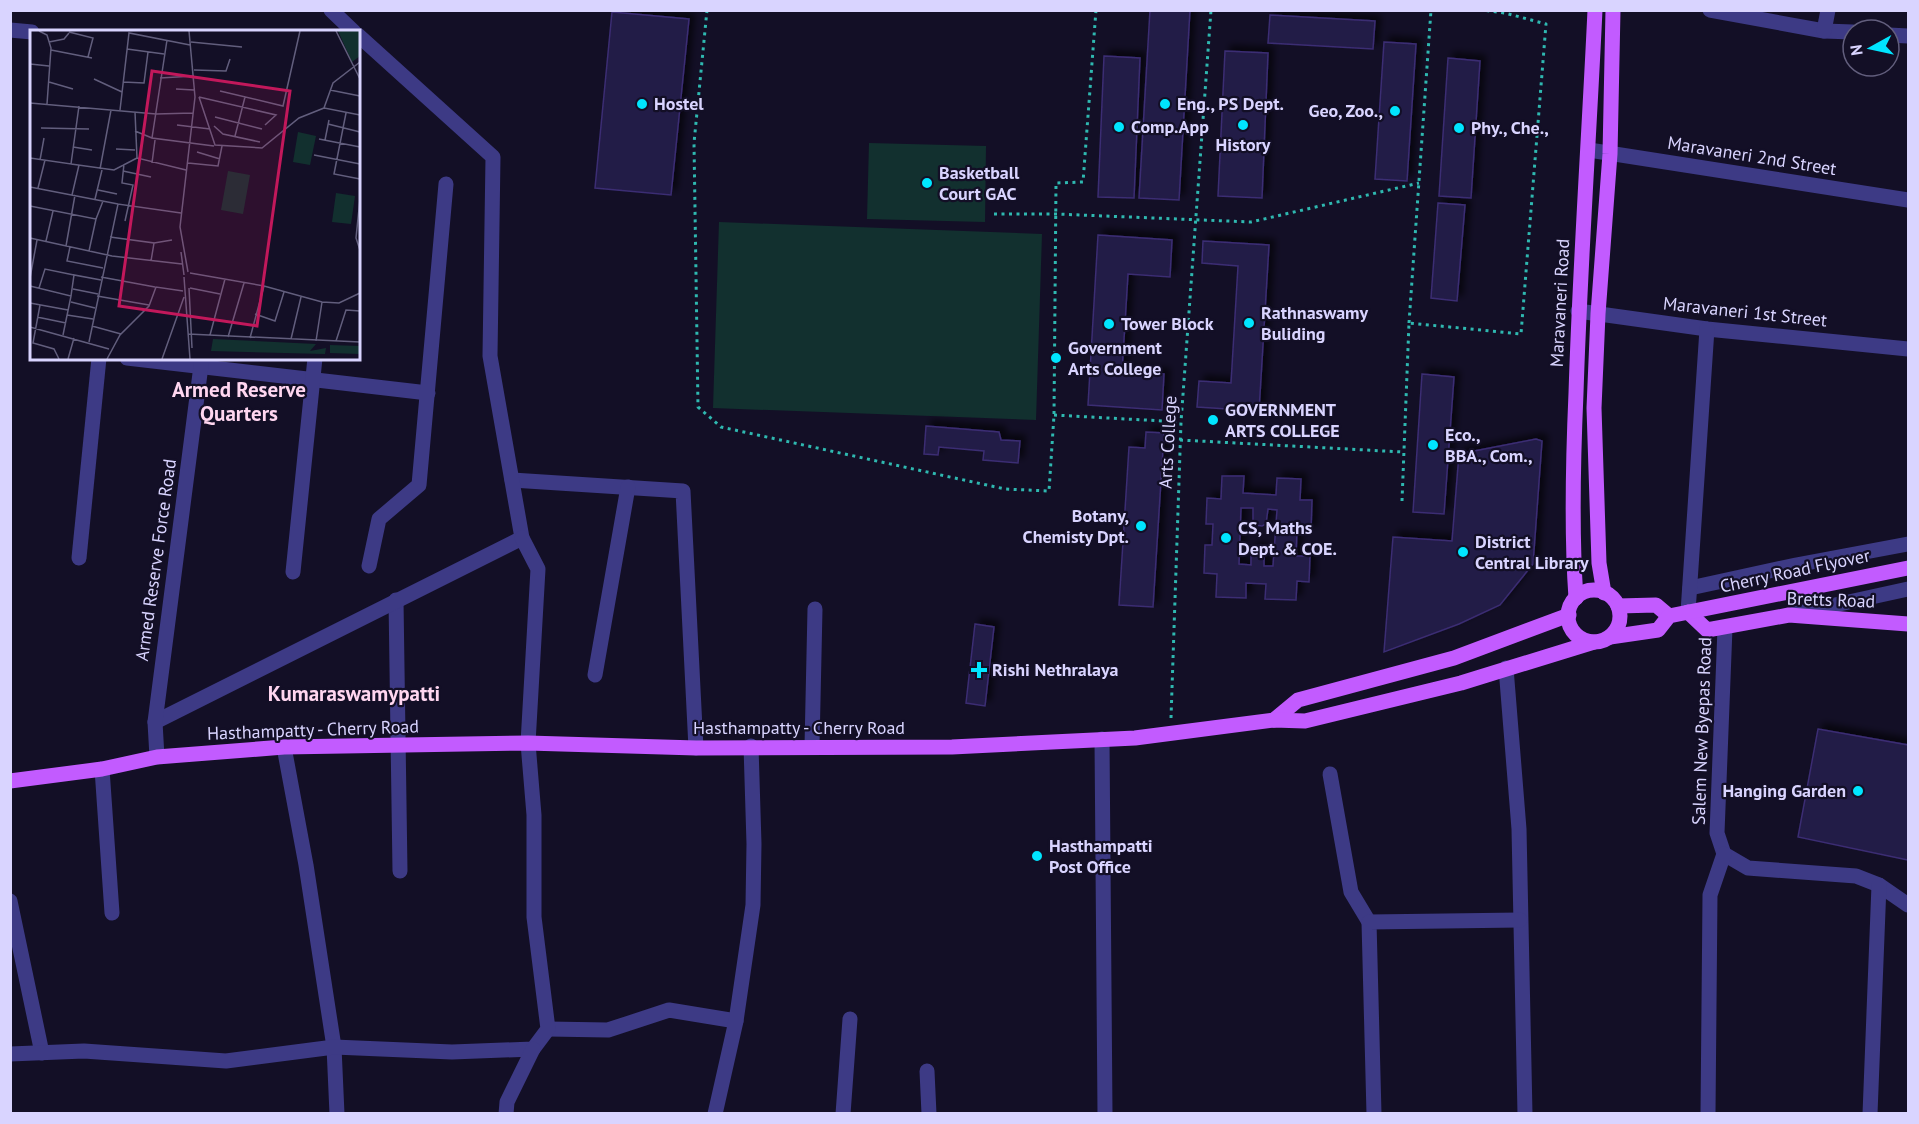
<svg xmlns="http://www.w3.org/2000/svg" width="1919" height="1124" font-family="'PT Sans',sans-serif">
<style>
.green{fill:#12302f}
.building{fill:#241b47;stroke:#3b2d73;stroke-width:1.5;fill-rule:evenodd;filter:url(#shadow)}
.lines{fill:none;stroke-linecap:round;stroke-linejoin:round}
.path{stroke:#2fb8b0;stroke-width:3;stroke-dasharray:3 4.5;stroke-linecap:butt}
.minor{stroke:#3d3a85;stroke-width:15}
.major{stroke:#c25bff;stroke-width:15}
.poi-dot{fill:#00e5ff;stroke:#130f26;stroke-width:2}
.labels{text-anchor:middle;stroke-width:4.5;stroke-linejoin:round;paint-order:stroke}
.poi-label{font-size:18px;font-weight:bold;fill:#d9d4ff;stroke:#130f26;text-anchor:start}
.street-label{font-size:18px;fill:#d9d4ff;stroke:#130f26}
.quarter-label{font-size:21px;font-weight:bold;fill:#ffd6f0;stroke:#130f26}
.inset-road{fill:none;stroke:#625e7d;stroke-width:1.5}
.view{fill:#c2185b;fill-opacity:0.15;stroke:#c2185b;stroke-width:3}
.inset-edge{fill:none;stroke:#d9d4ff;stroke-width:3}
</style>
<defs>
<filter id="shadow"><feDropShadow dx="5.5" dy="-5.5" stdDeviation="3" flood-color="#0009"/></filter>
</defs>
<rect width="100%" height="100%" fill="#130f26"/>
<!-- green -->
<g class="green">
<polygon points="869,143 986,146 985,222 867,219"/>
<polygon points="719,222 1042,234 1036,420 713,408"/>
</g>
<!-- building -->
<g class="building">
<polygon points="1150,10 1190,10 1179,200 1139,198"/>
<polygon points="612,12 689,19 671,195 595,188"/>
<polygon points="1270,15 1375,21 1373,49 1268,43"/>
<polygon points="1384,42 1416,44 1407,181 1375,179"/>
<polygon points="1225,51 1268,53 1262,198 1218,196"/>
<polygon points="1104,56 1140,58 1134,198 1098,197"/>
<polygon points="1448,58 1480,61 1471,198 1439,196"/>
<polygon points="1438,203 1465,205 1457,301 1431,298"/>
<polygon points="1098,235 1172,240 1170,277 1128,274 1122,372 1164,374 1162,410 1088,405"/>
<polygon points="1203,241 1269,245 1259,411 1197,407 1199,381 1231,383 1238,266 1202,263"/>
<polygon points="1422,374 1454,377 1444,514 1413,512"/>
<polygon points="926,426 999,432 1001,440 1020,441 1018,463 983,460 984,451 939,447 938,455 924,454"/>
<polygon points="1146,432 1164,433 1153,607 1119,605 1129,447 1145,448"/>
<polygon points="1536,439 1542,441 1533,564 1500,605 1459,624 1384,652 1393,537 1452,541 1459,454"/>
<path d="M1222,476h22l-1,17 33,2 1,-17 24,1 -1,21h12l-1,31h-14l-1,25h14l-1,26 -12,-1 -1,19 -31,-1 1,-15 -20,-1v15l-30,-1 1,-23 -13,-1 1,-28h7l1,-21h-7l1,-26 14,1zM1241,508h12v13l2,4 7,1 4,-2 2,-15 9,1 -4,56h-9v-15l-3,-2 -8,-1 -2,2v15l-12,-1z"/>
<polygon points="975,624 994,627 985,706 966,703"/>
<polygon points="1818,729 1908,745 1908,860 1798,837"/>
</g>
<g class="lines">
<!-- path -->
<g class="path">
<polyline points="707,10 694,143 698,407 721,427 1005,489 1049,491 1054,415 1056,183 1083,182 1096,10"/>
<polyline points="994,214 1056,214 1251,222 1419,183"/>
<polyline points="1409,323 1431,10"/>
<polyline points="1054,415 1181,422"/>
<polyline points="1180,440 1403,452"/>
<polyline points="1402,501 1409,323 1521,334 1546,24 1505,13 1482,10"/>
<polyline points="1171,718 1181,422 1211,10"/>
</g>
<!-- minor -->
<g class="minor">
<polyline points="331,10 354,32"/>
<polyline points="1710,10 1824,31 1853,32"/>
<polyline points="10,30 32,32"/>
<polyline points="1824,31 1828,10"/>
<polyline points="1889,35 1908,36"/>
<polyline points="1589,150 1908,200"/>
<polyline points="1578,311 1707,329 1908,349"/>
<polyline points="127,358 428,393"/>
<polyline points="512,480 683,491 696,748"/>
<polyline points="79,558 99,358"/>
<polyline points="369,566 379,519 419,485 446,184"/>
<polyline points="293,572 315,358"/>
<polyline points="1690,588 1796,565 1908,544"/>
<polyline points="396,600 400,871"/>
<polyline points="1688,612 1707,329"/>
<polyline points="1794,614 1908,589"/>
<polyline points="1725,628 1717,833 1724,854 1748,868 1856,876 1879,885 1908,905"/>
<polyline points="1506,668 1519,829 1525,1114"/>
<polyline points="595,675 628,487"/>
<polyline points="155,722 522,538 490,356 493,157 358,35"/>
<polyline points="1102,739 1105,1114"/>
<polyline points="812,746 815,609"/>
<polyline points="284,747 306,865 334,1047 337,1114"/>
<polyline points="157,757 155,722 202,358"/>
<polyline points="102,769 112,913"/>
<polyline points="1330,774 1351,892 1369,922"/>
<polyline points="10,901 42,1053"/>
<polyline points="548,1029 608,1030 669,1010 736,1021"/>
<polyline points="10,1054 84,1051 226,1061 334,1047 452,1052 533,1049 548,1029 534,917 534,815 528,743 538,569 522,538"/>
<polyline points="927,1071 929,1114"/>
<polyline points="506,1114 507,1102 533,1049"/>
<polyline points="715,1114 736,1021 753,905 754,844 751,746"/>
<polyline points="843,1114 850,1019"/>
<polyline points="1374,1114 1369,922 1520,920"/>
<polyline points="1708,1114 1710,895 1724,854"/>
<polyline points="1870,1114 1879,885"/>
</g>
<!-- major -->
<g class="major">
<circle cx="1594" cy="616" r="26"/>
<polyline points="1604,593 1599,563 1594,408 1598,314 1610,154 1613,10"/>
<path d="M1576,598c-5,-68 -3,-137 0,-205 4,-128 13,-255 19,-383"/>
<polyline points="1618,606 1656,605 1669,616"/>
<polyline points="1688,612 1707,630 1789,615 1908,624"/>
<polyline points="1610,637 1658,630 1669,616 1908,568"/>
<polyline points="1274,720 1298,700 1454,658 1569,615"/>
<polyline points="10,781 102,769 157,757 284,747 528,743 696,748 952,747 1135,738 1274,720 1305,721 1461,683 1594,642"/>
</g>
</g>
<!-- markers -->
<g class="poi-dot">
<circle cx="642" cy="104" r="6"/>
<circle cx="1165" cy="104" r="6"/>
<circle cx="1395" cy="111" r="6"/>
<circle cx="1243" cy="125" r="6"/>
<circle cx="1119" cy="127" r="6"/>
<circle cx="1459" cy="128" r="6"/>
<circle cx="927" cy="183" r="6"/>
<circle cx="1249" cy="323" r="6"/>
<circle cx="1109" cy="324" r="6"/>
<circle cx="1056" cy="358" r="6"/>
<circle cx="1213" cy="420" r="6"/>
<circle cx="1433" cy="445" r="6"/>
<circle cx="1141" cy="526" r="6"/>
<circle cx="1226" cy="538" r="6"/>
<circle cx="1463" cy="552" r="6"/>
<path d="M976 661h6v6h6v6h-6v6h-6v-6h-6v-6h6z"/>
<circle cx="1858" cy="791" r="6"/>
<circle cx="1037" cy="856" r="6"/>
</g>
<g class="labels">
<!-- poi labels -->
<g class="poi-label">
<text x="654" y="110">Hostel</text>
<text x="1177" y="110">Eng., PS Dept.</text>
<text x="1383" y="117" text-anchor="end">Geo, Zoo.,</text>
<text x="1131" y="133">Comp.App</text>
<text x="1471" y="134">Phy., Che.,</text>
<text x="1243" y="151" text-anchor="middle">History</text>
<text x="939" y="179">Basketball<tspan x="939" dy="21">Court GAC</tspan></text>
<text x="1261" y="319">Rathnaswamy<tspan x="1261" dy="21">Buliding</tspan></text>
<text x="1121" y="330">Tower Block</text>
<text x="1068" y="354">Government<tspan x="1068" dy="21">Arts College</tspan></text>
<text x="1225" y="416">GOVERNMENT<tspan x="1225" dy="21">ARTS COLLEGE</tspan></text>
<text x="1445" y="441">Eco.,<tspan x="1445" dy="21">BBA., Com.,</tspan></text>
<text x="1129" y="522" text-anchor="end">Botany,<tspan x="1129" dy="21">Chemisty Dpt.</tspan></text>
<text x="1238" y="534">CS, Maths<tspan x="1238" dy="21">Dept. &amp; COE.</tspan></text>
<text x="1475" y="548">District<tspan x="1475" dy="21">Central Library</tspan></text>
<text x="992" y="676">Rishi Nethralaya</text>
<text x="1846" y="797" text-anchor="end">Hanging Garden</text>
<text x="1049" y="852">Hasthampatti<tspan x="1049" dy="21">Post Office</tspan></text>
</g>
<!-- street labels -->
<g class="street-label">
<text transform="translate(1752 156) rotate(9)" y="6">Maravaneri 2nd Street</text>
<text transform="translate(1560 303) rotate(-87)" y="6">Maravaneri Road</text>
<text transform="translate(1745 312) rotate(6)" y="6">Maravaneri 1st Street</text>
<text transform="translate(1168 442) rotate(-87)" y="6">Arts College</text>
<text transform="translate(156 560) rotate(-82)" y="6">Armed Reserve Force Road</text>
<text transform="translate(1795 571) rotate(-12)" y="6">Cherry Road Flyover</text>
<text transform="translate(1831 600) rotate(2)" y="6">Bretts Road</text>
<text x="799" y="734">Hasthampatty - Cherry Road</text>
<text transform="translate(313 730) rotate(-2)" y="6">Hasthampatty - Cherry Road</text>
<text transform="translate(1702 731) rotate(-88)" y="6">Salem New Byepas Road</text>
</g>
<!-- quarter labels -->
<g class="quarter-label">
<text x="239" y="397">Armed Reserve<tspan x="239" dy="24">Quarters</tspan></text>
<text x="354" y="701">Kumaraswamypatti</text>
</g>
</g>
<!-- overview -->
<g transform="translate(30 30)">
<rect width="330" height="330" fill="#130f26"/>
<path d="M308,1h22v25l-8,6zM268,102l18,4 -6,29 -17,-3zM198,141l22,4 -7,39 -22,-4zM306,163l19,3 -4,28 -19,-2zM183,309l103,5 -6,7 16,-3 -1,6 -114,-3zM300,315l30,1v8l-30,-1z" fill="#12302f"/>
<path class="inset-road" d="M9,1l8,4 4,13 -4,56M306,1l24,48M39,2l24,6 -5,19M137,10l-15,98 62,8M19,12l15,-3 5,-6M161,12l51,5M97,19l37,5M21,20l41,8M330,32l-27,21 -9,25 36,7M0,34l19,2M164,40l32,1 4,-12M130,48l34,-2M64,49l28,13M19,52l24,7M93,52l21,1 4,-31M146,59l18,1M300,60l30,6M190,61l63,15 17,-75M169,67l16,48 47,3 37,-30 25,-10M169,67l77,18 -11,10M0,73l126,11 37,-1M90,80l9,-77 61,12M105,82l2,46 49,12M316,83l-12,61 26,5M185,87l47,12M298,94l32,8M147,95l33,4M184,96l9,8 37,8M11,98l48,1M105,101l17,7M205,106l10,-39M289,109l41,8M295,110l4,-20M43,117l19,3M86,119l19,1M167,122l23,7M284,125l46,9M0,128l41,6 8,-58M10,130l4,-22M122,133l3,-23M158,133l30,3 4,-20M41,134l43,6 23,-12M94,134l-2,19 11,2 -8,36M70,139l11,-59M93,141l28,6M0,157l88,17M8,158l7,-28M68,160l19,4M42,165l7,-30M65,169l7,-29M330,169l-4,39 4,12M0,176l66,13 -7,32M66,189l7,-18M80,207l44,6 -3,18M0,208l82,18 70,8M16,211l7,-30M124,213l18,-3M36,216l9,-51M40,217l-3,14 36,7M151,222l3,23M158,242l-8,-45 15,-130 -6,-66M160,243l74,13 58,16 17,1 21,-10M71,247l54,10M154,247l6,82M0,248l7,-38M0,256l41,10 -8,39M9,258l6,-19 29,6M159,258l3,60M160,258l30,6M43,259l25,5M41,266l3,-21 27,5M67,266l52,9M41,272l24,6M0,273l38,7M10,275l-7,38 21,6 5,10M225,284l20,7 9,-29M37,285l26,4M7,287l29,6M62,296l29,8M0,297l79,22M158,304l172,8M180,305l15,-56M198,307l16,-54M220,308l14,-52M261,309l10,-42M286,311l6,-39M306,311l10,-31 14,1M59,312l29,-138 63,9M38,329l6,-21M77,329l13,-24 29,-29 7,-19 27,4M132,329l22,-62"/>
<path class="view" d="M122,41l138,20 -33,235 -138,-20z"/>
<rect width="330" height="330" class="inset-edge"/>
</g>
<!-- border -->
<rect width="1919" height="1124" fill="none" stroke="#d9d4ff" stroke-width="24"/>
<!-- north arrow -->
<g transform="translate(1871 48) rotate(262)"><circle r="28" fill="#130f26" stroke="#625e7d" stroke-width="1.5"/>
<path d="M0-4.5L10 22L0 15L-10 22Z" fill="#00e5ff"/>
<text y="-9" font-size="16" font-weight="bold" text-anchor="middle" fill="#d9d4ff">N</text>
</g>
</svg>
